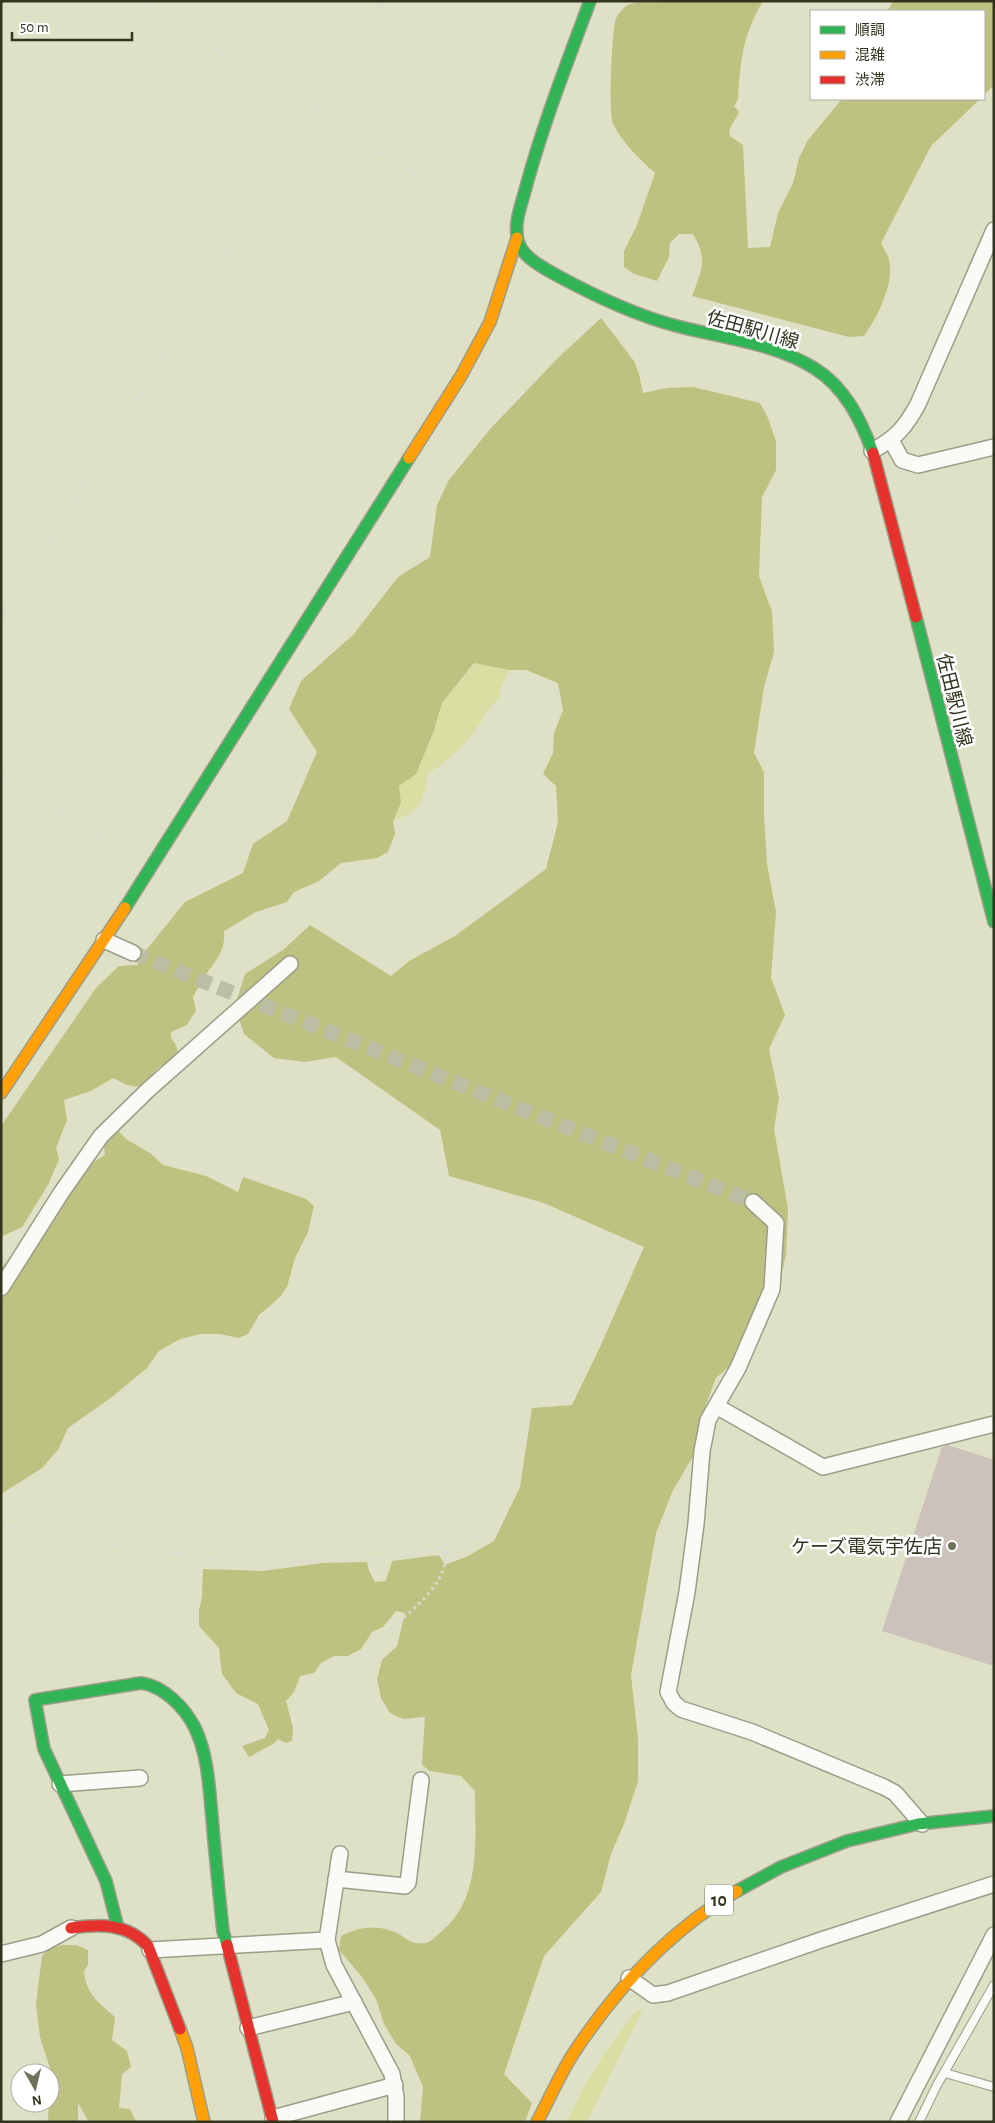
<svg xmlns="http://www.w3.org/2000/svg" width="995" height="2123" font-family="'Alegreya Sans','Noto Sans JP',sans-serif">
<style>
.green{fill:#d9dfa2}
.forest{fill:#bdc281}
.building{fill:#cbc3bb}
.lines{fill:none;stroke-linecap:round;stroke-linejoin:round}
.street-tunnel{stroke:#bcbfa4;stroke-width:15;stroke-dasharray:15 8;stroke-linecap:butt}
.lane-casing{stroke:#9b9e88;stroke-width:10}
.street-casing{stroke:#9b9e88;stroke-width:18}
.fast-casing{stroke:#9b9e88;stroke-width:14}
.slow-casing{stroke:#9b9e88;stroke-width:14}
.jam-casing{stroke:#9b9e88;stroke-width:14}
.path{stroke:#dadbd2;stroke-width:3;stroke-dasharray:2.5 4;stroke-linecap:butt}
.lane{stroke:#fafaf6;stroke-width:8}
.street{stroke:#fafaf6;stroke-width:15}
.fast{stroke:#30b455;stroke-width:11}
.slow{stroke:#ff9f0a;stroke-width:11}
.jam{stroke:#e5322d;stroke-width:11}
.poi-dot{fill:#6f715a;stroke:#fff;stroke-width:2}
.labels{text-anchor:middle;stroke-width:5;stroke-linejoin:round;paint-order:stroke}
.shield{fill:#fff;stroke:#707264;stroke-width:1}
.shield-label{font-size:18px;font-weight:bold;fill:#333521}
.street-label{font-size:19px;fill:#333521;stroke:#fff}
.poi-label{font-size:19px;fill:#333521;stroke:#fff;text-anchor:end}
</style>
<rect width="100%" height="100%" fill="#dee1c5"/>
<!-- green -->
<g class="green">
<path d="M475,663l34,7 -9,20v8c-13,9 -17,23 -26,34 -12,17 -29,31 -47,42 -2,27 -8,37 -34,47l8,-18 -2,-17 17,-13 17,-40 9,-30z"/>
<polygon points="643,2009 587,2122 567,2122 584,2087 603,2056 634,2013"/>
</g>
<!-- forest -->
<g class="forest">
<path d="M675,1h88c-20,32 -23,62 -25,98l-4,7 5,6 -10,18 1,6 13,9 5,103 22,-1 8,-34 15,-30 6,-25 9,-18 34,-41h138l-49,47 -50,97c2,5 7,11 8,17 6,23 -12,58 -25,76l-15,1 -157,-41c10,-26 16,-37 1,-62h-14l-9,9 -1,14 -12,24 -23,-7 -10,-7v-16l13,-26 18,-52c-16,-14 -32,-30 -42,-49 -5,-9 -1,-95 3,-106 2,-3 7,-10 10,-12 9,-6 35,-2 49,-5z"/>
<polygon points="894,1 994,1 994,85 984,95 984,11 887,11"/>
<path d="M601,318l33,43 5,13 4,19 24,-5 26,-1 67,16 8,15 8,23v29l-14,27 -3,79 13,36 2,40 -10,35 -10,66 10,19v45l3,47 9,48 -5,66 14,37 -16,34 10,49 -5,31 14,80 -2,46 -10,44 -20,44 -40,35 -11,29 -11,48 -21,35 -17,43 -25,142 7,63v43l-14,43 -13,30 -10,38 -57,64 -40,118 28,29 -7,19h-105l3,-35 -13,-31 -14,-12 -12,-20 -8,-25 -14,-22 -23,-27 2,-14c19,-10 39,-12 58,-2 5,3 12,9 17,9 14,2 17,-4 26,-12 40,-33 33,-93 33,-140l-14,-15 -31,-5 -8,-6 3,-48 -22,2 -13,-6 -9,-15 -4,-19 5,-19 15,-14 8,-33 -9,-2 -13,16 -11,5 -11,17 -13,7h-14l-13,7 -7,10 -14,3 -6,16 -8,9 7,27 -1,13 -6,2 -8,-4 -5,5 -24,13 -7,-11 23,-8 4,-8 -11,-26 -22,-11 -14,-19 -3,-26 -20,-22v-16l3,-13 1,-28 60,2 60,-8 44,-1 2,9 6,11 11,-1 6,-20 47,-6 6,10 23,-9 26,-15 26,-54 12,-79 40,-3 28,-58 44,-100 -100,-44 -95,-27 -9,-46 -104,-73 -31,5 -31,-4 -30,-24 -9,-28 10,-32 38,-24 27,-25 81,51 18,-15 46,-25 91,-67 12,-47 -2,-36 -13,-12 10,-21 1,-20 9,-23 -5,-27 -32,-13h-17l-35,-7 -32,40 -9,30 -17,41 -17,12 2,17 -8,18 2,13 -7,18 -11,6 -36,5 -22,18 -25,11 -7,10 -31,10 -32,19c1,21 -6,26 -17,42 -5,8 -10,16 -14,24l3,14 -9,14 -16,7v6c17,21 -3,21 -15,32 -6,5 -6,15 -16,16 -10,2 -19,-4 -27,-8l-22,13 -27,9 3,20 -11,28 3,11 -11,26 -26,42 -19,9 -2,4v-114l95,-138 23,-22 18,-1 10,-16 38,-47 58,-29 10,-29 34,-23 30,-69 -28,-43 12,-28 52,-46 45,-58 32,-20 7,-52 12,-25 42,-52 68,-71z"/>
<polygon points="112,1124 126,1139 150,1153 163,1165 206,1176 238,1192 243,1177 306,1199 314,1206 308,1232 295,1258 287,1287 279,1298 259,1315 248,1334 239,1338 220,1334 201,1334 180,1339 159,1351 147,1368 112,1397 68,1428 58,1450 42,1468 1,1494 1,1268 15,1252 45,1233 89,1165 105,1155 102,1129"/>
<path d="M62,1945h14l12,5v15l-4,6c2,23 14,31 31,46l-3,23 15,11 4,16 -9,7 -3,34 11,1 6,13h-47l-11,-19v19h-30l2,-54 -10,-31 -4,-33 6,-48 7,-7z"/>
</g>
<!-- building -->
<polygon class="building" points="948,1445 994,1460 994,1666 882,1631 942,1447"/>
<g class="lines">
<!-- street-tunnel -->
<polyline class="street-tunnel" points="133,953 753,1202"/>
<!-- lane casing -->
<g class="lane-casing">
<g id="lane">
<polyline points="945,2073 994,2087"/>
<polyline points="919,2122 937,2085 994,1985"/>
</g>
</g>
<!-- street casing -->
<g class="street-casing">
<g id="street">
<polyline points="891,440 902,460 918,465 994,447"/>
<path d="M872,451c24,-13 33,-23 46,-47l76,-174"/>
<polyline points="104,940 133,953"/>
<polyline points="753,1202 776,1223 772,1289 738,1368 708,1420 702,1451 696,1524 687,1592 668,1692 674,1703 681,1709 752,1732 884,1787 895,1793 922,1824"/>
<polyline points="1,1288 61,1193 101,1136 148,1090 290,964"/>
<polyline points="716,1406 823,1467 994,1424"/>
<polyline points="60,1784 140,1778"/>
<polyline points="340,1854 327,1940 334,1965 392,2074 396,2097 396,2122"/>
<polyline points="336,1879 405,1886 408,1883 421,1780"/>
<polyline points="150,1950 327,1940"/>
<polyline points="1,1954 42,1944 71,1928"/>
<polyline points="629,1978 653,1995 668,1993 821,1940 994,1884"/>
<polyline points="248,2028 354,2002"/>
<polyline points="273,2118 395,2085"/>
<polyline points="898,2122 994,1935"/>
</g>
</g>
<!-- fast casing -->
<g class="fast-casing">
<g id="fast">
<path d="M590,1c-23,62 -47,123 -64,186 -4,16 -11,32 -9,48 1,21 25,32 41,41 37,20 74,38 115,49 47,13 99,17 141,43 31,19 47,52 59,85"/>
<polyline points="916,617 994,922"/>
<polyline points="125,908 409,458"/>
<polyline points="737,1891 781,1867 847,1841 918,1824 994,1816"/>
<path d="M118,1928l-12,-47 -62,-132 -9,-49 106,-17c23,3 44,25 54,45 13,27 14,59 17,89 3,38 7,76 11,114l4,14"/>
</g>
</g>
<!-- slow casing -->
<g class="slow-casing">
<g id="slow">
<polyline points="409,458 461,376 490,322 517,238"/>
<polyline points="1,1093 125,908"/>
<polyline points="180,2029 187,2048 204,2122"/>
<path d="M537,2122c12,-22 22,-46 36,-68 42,-64 97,-124 164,-163"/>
</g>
</g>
<!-- jam casing -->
<g class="jam-casing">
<g id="jam">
<polyline points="873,453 916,617"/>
<path d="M71,1928c29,-4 56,-5 77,18l32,83"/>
<polyline points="227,1945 273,2122"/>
</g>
</g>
<!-- path -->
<g class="path">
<polyline points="138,1 499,227"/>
<polyline points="1,621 382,1"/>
<polyline points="1,776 137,860"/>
<polyline points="1,1525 77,1541 155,1550 248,1564 386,1558 408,1555 484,1536"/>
<path d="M356,1661c14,-12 27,-24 41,-37 20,-19 50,-41 49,-72l-7,-4"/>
</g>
<!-- lane -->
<use href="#lane" class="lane"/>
<!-- street -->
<use href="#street" class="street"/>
<!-- fast -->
<use href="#fast" class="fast"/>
<!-- slow -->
<use href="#slow" class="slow"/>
<!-- jam -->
<use href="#jam" class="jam"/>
</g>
<!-- markers -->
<circle class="poi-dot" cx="952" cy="1546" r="5"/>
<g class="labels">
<!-- shield labels -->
<rect class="shield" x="705" y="1884.5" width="28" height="31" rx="4"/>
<g class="shield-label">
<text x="719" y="1906">10</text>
</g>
<!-- street labels -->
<g class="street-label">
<text transform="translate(753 329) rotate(16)" y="7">佐田駅川線</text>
<text transform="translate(955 700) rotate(76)" y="7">佐田駅川線</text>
</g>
<!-- poi labels -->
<g class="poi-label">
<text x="942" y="1553">ケーズ電気宇佐店</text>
</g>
</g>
<!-- border -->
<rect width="995" height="2123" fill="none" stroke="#333521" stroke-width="5"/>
<!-- legend -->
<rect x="810" y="10" width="175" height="90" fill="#ffffff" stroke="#adaea6"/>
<rect x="820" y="26" width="25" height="8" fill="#30b455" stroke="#adaea6"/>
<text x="855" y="35" font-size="15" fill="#333521">順調</text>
<rect x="820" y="51" width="25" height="8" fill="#ff9f0a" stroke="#adaea6"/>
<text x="855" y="60" font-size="15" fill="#333521">混雑</text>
<rect x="820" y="76" width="25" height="8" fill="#e5322d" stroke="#adaea6"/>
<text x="855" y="85" font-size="15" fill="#333521">渋滞</text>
<!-- north arrow -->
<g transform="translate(35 2088) rotate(172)"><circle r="24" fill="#ffffff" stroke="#adaea6"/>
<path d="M0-4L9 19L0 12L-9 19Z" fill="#6f715a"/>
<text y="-8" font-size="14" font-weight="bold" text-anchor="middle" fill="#333521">N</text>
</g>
<!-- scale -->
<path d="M12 32v8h120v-8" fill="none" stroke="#333521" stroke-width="2.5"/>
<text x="20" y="32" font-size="15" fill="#333521" stroke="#ffffff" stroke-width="4" paint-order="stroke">50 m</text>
</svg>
